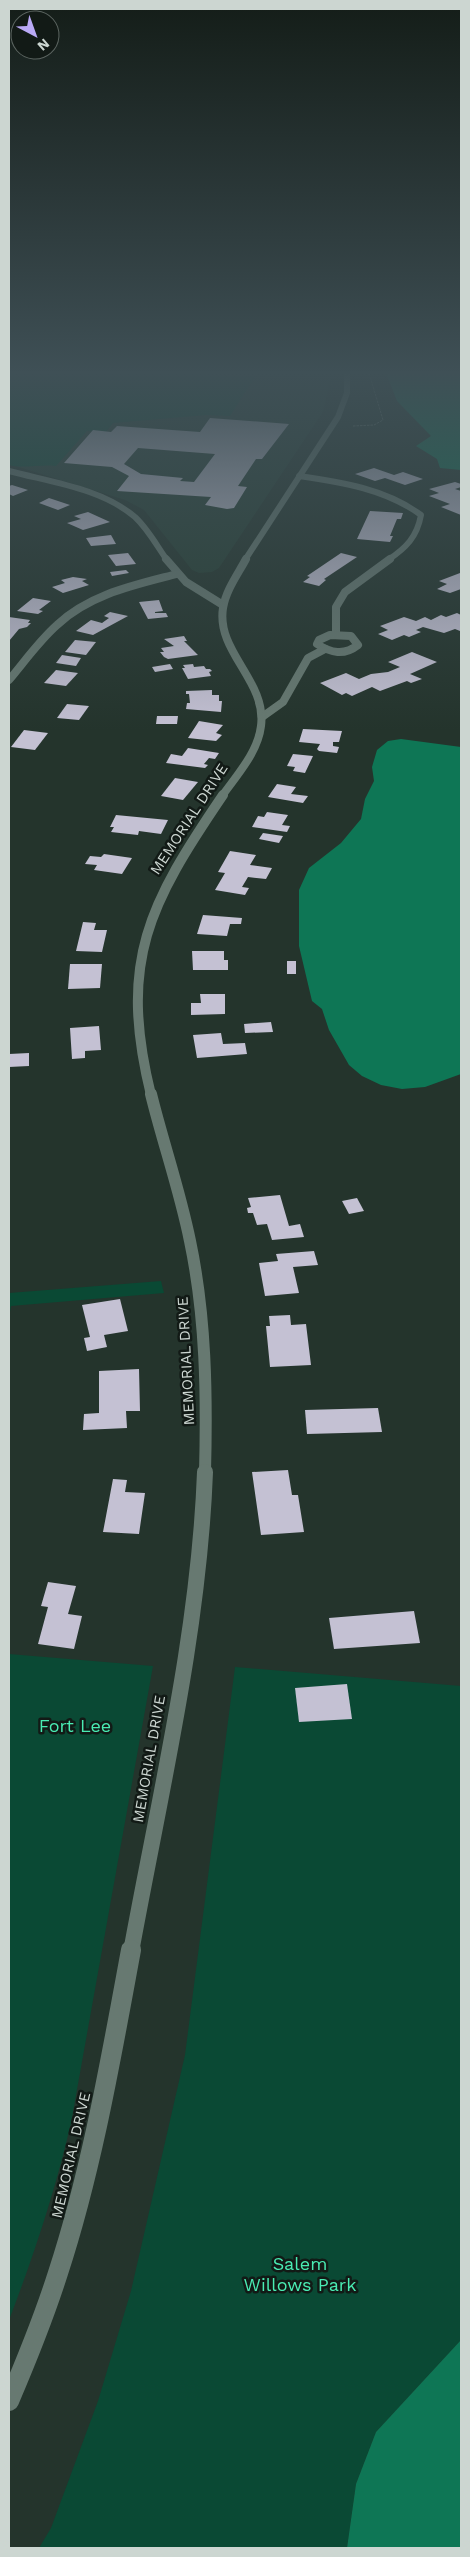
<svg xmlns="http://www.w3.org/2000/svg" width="470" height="2557" font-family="'Work Sans',sans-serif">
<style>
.built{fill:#273f34}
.green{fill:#0a4934}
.water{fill:#0e7655}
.building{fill:#c4c1d3;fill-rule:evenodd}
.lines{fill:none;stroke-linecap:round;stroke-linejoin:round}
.path{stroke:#6e7b74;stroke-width:1;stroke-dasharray:2.5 1;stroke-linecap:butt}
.street-far5{stroke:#677971;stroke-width:6}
.street-far4{stroke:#677971;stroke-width:8}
.street-far3{stroke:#677971;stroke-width:10}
.street-far2{stroke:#677971;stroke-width:12}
.street-far1{stroke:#677971;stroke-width:16}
.street{stroke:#677971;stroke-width:20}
.labels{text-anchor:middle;stroke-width:5;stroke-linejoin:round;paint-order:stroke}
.street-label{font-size:15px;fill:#ccd6d1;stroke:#121a16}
.near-park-label{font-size:18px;fill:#49ecb3;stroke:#121a16}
</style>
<rect width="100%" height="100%" fill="#24342c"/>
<!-- built -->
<polygon class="built" points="9,373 262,373 331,377 323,412 219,568 212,572 199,573 192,570 144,510 125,500 9,464"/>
<!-- green -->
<g class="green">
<path d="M9,373h179l67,4 -25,39 -24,-1 -93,8 -7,9 -19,-1 -31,35c-16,-2 -33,3 -47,-1z"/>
<polygon points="161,1281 164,1293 11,1306 9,1317 9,1293"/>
<path d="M9,1654l144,12 -82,457c-16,68 -37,132 -62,197z"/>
<polygon points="235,1667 461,1686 461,2340 376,2432 356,2484 347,2548 39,2548 51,2528 98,2401 131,2291 185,2055"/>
</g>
<!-- water -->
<g class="water">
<polygon points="386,373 461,373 461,470 440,468 437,459 416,446 431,436 397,401"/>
<polygon points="401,739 461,747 461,1074 425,1087 402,1089 381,1085 362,1076 349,1065 329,1030 322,1009 312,1001 299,946 299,890 309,868 341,843 361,819 365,799 374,781 372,767 377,750 388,741"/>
<polygon points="461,2340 461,2548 347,2548 356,2484 376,2432"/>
</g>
<!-- building -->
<g class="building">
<path d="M210,418l79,6 -27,35h-6l-18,27 9,1 -13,21 -7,1 -22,-4 6,-8 -94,-6 12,-15 -17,-9 -48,-4 29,-33 18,2 6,-6 83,6zM138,448l77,6 -21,28 -14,-1 3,-3 -42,-4 -17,-10z"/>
<polygon points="374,468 394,475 403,472 423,479 405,485 385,478 375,481 355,474"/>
<polygon points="455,482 461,484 461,487 455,489 461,491 461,515 441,507 450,504 429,496 439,493 429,489"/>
<polygon points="12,485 28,490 13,496 9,494 9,486"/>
<polygon points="49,498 70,505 58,510 39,503"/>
<polygon points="370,511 403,513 401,519 397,519 390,536 393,536 390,542 357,539"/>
<polygon points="88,512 110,522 83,530 67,523 81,519 74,516"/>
<polygon points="111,535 116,544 91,546 86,538"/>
<polygon points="128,553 136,564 116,566 108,555"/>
<polygon points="341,553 357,557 324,579 326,580 319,586 303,582 310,577 307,576"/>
<polygon points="126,570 129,573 112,576 110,572"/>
<polygon points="460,573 461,589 450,593 437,589 447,584 439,581"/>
<polygon points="73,577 87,579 82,581 89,585 63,593 52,587 65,583 61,580"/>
<polygon points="33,598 51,601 39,610 43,611 38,614 17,611"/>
<polygon points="159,600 163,611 155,612 155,613 166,613 168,617 148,619 139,602"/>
<polygon points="110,612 128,616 93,635 76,631 91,620 102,623 109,618 104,616"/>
<polygon points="457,613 461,615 460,631 455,629 444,633 423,627 416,630 421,632 409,637 404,635 392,640 378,634 388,630 380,626 404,617 416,621 425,617 431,620 441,615 446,617"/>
<polygon points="9,617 30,620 28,623 31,623 27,627 19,629 9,641"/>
<polygon points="184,636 187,641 184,641 198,655 168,659 164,657 160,652 164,652 161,648 174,646 164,639"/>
<polygon points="75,640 96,642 86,655 65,652"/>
<polygon points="412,652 437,662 410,674 422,679 411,683 407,681 380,691 372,687 352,696 346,693 342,695 320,683 346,673 359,679 371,674 388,672 400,667 388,662"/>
<polygon points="62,655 81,658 76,666 56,663"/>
<polygon points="170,664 173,669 155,672 152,667"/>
<polygon points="193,664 194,667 204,666 206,669 210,669 212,671 209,672 211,676 188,679 182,668 185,668 183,665"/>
<polygon points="56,670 78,673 66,686 44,683"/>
<polygon points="212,690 212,695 219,695 219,701 222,701 221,712 186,709 187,703 190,703 189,694 186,694 186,691"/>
<polygon points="67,704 89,706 79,720 57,718"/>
<polygon points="157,716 178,716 177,724 156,724"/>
<polygon points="199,721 223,725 216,733 222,735 216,741 188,738"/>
<polygon points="303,729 342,731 339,742 333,742 333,746 339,747 337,753 319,751 317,749 320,744 299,742"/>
<polygon points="24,730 48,733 35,750 11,747"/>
<polygon points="188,748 219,753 215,759 209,758 204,764 208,765 205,768 166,763 171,754 182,756"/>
<polygon points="293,754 313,756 305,773 293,771 295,767 287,766"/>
<polygon points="175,778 198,782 183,800 161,796"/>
<polygon points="277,784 296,787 291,794 308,796 303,803 268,797"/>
<polygon points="267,812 288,815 282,825 290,826 287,832 252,827 258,816 264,817"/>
<polygon points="116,815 168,820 161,834 139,831 138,835 111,832 114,827 110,827"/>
<polygon points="263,833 283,836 279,843 259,839"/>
<polygon points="230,851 256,855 250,865 272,868 266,879 248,877 242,887 249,888 245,895 215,890 225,873 218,872"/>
<polygon points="104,854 132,858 122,874 94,870 97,865 85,864 90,856 101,857"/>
<polygon points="203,915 242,918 241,924 230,924 227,936 197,934"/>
<polygon points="83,922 96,923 94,930 107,930 102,952 76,951"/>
<polygon points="192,951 224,951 224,960 228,960 228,970 193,970"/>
<rect x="287" y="961" width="9" height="13"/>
<polygon points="70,964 102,964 100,988 68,989"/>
<polygon points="200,994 225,994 225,1014 191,1015 191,1003 201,1003"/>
<polygon points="271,1022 273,1032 245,1033 244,1024"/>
<polygon points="99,1026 101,1050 85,1051 85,1058 72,1059 70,1028"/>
<polygon points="221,1033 223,1044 245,1043 247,1054 197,1058 193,1035"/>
<polygon points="29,1053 29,1066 9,1067 9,1054"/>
<polygon points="280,1195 289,1226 300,1224 304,1237 272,1240 267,1224 257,1225 253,1213 248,1213 247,1208 251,1207 248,1198"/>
<polygon points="357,1198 364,1211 349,1214 342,1201"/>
<polygon points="314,1251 318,1265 293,1267 299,1293 265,1296 259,1263 278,1261 276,1254"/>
<polygon points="120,1299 128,1331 104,1335 107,1347 87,1351 84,1338 90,1337 82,1305"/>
<polygon points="290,1315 291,1325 306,1324 311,1365 270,1367 266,1326 270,1326 269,1316"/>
<polygon points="139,1369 140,1411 126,1411 127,1428 83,1430 84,1414 99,1413 99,1371"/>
<polygon points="378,1408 382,1432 307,1434 305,1410"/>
<polygon points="288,1470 292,1495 298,1495 304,1532 261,1535 252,1472"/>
<polygon points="113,1479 127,1480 125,1492 145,1493 139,1534 103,1532"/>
<polygon points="48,1582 76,1586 68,1614 82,1616 74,1649 38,1644 48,1607 41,1606"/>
<polygon points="414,1611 420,1643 334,1649 329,1618"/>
<polygon points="347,1684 352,1719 299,1722 295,1688"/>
</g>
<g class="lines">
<!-- path -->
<polyline class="path" points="353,426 374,425 383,420 369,373"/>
<!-- street-far5 -->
<g class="street-far5">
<path d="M9,471c41,11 92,17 126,46 13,12 22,29 32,43"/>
<path d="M299,476c42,6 87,13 122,39 -4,22 -15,33 -33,45"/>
<polyline points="245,560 338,417 347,393 347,373"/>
</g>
<!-- street-far4 -->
<g class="street-far4">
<polyline points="166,559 186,582 223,605"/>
<polyline points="336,634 336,607 345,592 390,559"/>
<path d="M330,635l21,1 7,9c-14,11 -27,8 -41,-1l2,-4z"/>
<path d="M9,680c16,-19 30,-39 48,-55 33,-31 78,-40 120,-51"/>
<polyline points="262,717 283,702 308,658 325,649"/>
<path d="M222,796c15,-21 36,-44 39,-70 6,-45 -45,-74 -38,-118 3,-18 15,-34 23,-49"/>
</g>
<!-- street-far3 -->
<path class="street-far3" d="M151,1095c-33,-134 -2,-191 72,-300"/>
<!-- street-far2 -->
<path class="street-far2" d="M151,1094c12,49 29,97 39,147 16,76 17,154 15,232"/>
<!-- street-far1 -->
<path class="street-far1" d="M131,1952c29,-159 68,-319 74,-480"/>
<!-- street -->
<path class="street" d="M9,2401c18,-42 35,-84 49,-128 34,-104 53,-215 73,-323"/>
</g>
<!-- sky -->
<linearGradient id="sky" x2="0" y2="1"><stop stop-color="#141d18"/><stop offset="0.51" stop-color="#3f5056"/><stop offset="1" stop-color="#3f5056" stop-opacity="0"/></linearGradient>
<rect width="470" height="731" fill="url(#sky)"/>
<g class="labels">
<!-- street labels -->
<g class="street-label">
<text transform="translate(189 819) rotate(-57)" y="5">MEMORIAL DRIVE</text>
<text transform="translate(186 1361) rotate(-93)" y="5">MEMORIAL DRIVE</text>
<text transform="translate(149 1759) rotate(-80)" y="5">MEMORIAL DRIVE</text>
<text transform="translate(71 2155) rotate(-77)" y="5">MEMORIAL DRIVE</text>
</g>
<!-- near-park labels -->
<g class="near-park-label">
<text x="75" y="1732">Fort Lee</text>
<text x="300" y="2270">Salem<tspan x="300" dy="21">Willows Park</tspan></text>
</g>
</g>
<!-- border -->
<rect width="470" height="2557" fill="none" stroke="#ccd6d1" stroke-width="20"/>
<!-- north arrow -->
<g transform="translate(35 35) rotate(139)"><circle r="24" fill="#121a16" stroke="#5c6561"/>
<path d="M0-4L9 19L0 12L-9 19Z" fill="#baaaf6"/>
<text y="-8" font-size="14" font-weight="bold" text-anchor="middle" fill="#ccd6d1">N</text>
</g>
</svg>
